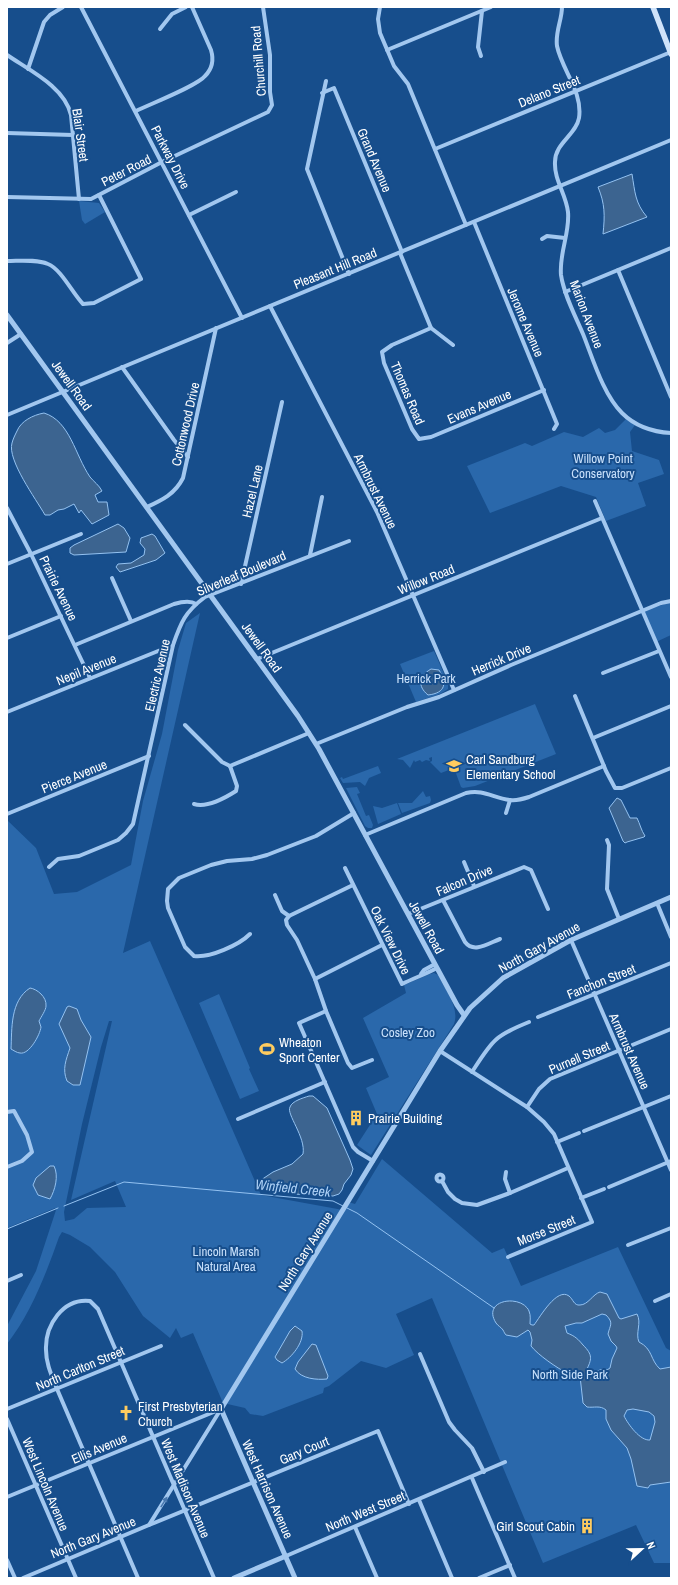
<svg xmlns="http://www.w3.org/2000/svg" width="678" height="1585" font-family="'Archivo Narrow',sans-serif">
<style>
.green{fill:#2a68ab;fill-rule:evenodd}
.water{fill:#3c6490;stroke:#94c2f1;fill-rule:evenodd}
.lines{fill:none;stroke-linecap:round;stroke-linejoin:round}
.stream{stroke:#94c2f1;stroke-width:1}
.minor{stroke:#a2c7ef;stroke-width:4}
.tertiary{stroke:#a2c7ef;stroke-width:5}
.secondary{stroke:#cfe3fa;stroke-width:5.5}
.oneway{fill:#4878af}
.labels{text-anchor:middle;stroke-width:4;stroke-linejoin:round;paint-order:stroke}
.street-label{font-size:13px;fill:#fff;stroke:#174e8c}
.park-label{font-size:13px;fill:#c8e0fb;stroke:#174e8c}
.poi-label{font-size:13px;fill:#fff;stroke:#174e8c;text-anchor:start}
.water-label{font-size:14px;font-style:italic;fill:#aed1f6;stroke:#174e8c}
</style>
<rect width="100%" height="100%" fill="#174e8c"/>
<!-- green -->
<g class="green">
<polygon points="79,201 99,203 105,212 85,224 82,220"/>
<polygon points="626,419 635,425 630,432 632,451 659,460 664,474 638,483 646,506 606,521 596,497 561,486 490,513 467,466 525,443 532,446 564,432 583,437 599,428 605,433 615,430"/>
<polygon points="671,602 671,635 656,642 643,611"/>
<path d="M200,613l-77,340 27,-12 111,254 82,15 5,-8 7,2 27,-45 110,94 12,-5 17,38 97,-39 48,101 5,3v212h-17l-18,-38 -93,38 -111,-265 -36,16 18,41 -28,13 -25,-7 -32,25 -5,2 -1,5 -60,23 -13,-2 -5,-6 -22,-5 -30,-70 -12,5 -5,-10 -6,10 -27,-22 -28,-44 -25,-25 -20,-12 -8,-3 -3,5c-13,37 -28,76 -52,107v-18l29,-55 20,-61 -1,-2 -48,20v-408l29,28 18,46 23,-2 54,-27 12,-64 19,-67 16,-84 8,-27zM109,1021h3l-41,179 44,-19 11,26 -39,1 -13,11 -9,2 -1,-9 18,-88 19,-77z"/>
<polygon points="434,651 448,683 448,689 440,694 416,702 400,664"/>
<polygon points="535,704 556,754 475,786 463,788 461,787 454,768 441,773 430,762 432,761 432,757 429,758 430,761 426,760 422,762 420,760 415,762 414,760 410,768 403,760 397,759"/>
<polygon points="378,766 381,773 369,778 365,786 360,782 343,783 340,778 342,777 343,779"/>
<polygon points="357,787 360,793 357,794 366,816 369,815 373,825 372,828 368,828 365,826 346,788"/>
<polygon points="423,791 426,797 430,796 431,800 430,803 402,813 398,803 412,803"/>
<polygon points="397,803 401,814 378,824 373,806 382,808"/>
<path d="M434,973l4,2c7,14 22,33 16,49l-83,131 -14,-10 20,-31 -11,-26 23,-11 -26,-59 43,-25 -2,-8 26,-11z"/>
<polygon points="219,994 250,1068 249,1069 259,1091 240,1099 199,1003"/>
</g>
<!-- water -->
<g class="water">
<path d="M632,174c3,18 3,29 15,43l-44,17c2,-19 2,-30 -5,-47z"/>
<path d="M44,413c26,8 31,42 46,64 4,5 9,8 12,14l-7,4 3,7h9l2,13 -17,9 -11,-14 -2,3 -5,-9 -10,5 -6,1 -8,5h-5c-9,-16 -38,-55 -33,-72 1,-4 3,-8 5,-12 4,-10 16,-16 27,-18z"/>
<polygon points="118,524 124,528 130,538 126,552 74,555 70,553 70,548 74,545"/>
<polygon points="152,534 155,536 165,553 156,560 120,572 116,567 118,564 131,563 144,555 145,549 140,543 141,538"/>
<path d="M431,669l8,1c8,13 7,23 -11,25 -11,-9 -9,-19 3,-26z"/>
<path d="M617,798l4,2 9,18h7c3,6 4,12 8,18l-1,1 -17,5 -2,1 -2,-2 -14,-33z"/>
<path d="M30,988c7,1 17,9 16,18 0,4 -5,11 -7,15l2,6c-1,8 -12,28 -21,26 -3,0 -7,-3 -9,-4 1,-20 -1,-48 19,-61z"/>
<path d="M69,1006l8,3 4,11 10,17 -11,48h-7l-6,-4c-5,-12 -1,-21 3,-33l-11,-24 8,-17z"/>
<path d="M309,1096h4l14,12 23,52 3,9 -2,6 -7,9 -2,6 -3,4 -6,2 -39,-2 -32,-8 -1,-6 12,-8 19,-8 11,-10c3,-17 -17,-40 -13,-47 2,-6 13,-9 19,-11z"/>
<path d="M50,1166h4c5,10 1,24 -4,33l-12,-4 -5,-10 3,-7z"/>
<path d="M600,1292l7,2 12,24 2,1 16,-5c5,9 -2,19 2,28 14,7 11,18 21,27l11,-2v115l-21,3 -2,3 -11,-2 -6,-27 -4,-11 -16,-18 -5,-11v-9c-6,-5 -12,-2 -19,-3l-4,-4 -3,-27c-5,-1 -9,-2 -13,-3 -10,-5 -29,-18 -36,-27l1,-6 -2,-8 -2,-2 -11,7 -11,-2c-1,-1 -2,-3 -3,-5 -2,-3 -5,-4 -7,-7 -15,-24 26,-29 33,-12 2,5 1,9 1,13l2,1h2c6,-8 23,-38 35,-29 4,3 5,10 11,9 8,0 13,-11 20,-13zM602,1314l4,1c8,8 4,10 2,19l3,7 5,5 1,2 -5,11 -2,9 -3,2 -4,-1 -15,5 -2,-3c6,-12 7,-16 -3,-26 -5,-6 -8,-9 -16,-12l-2,-7 11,-3h6zM633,1409l16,3 5,4 1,6 -5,18c-10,1 -22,-16 -26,-24l3,-6z"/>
<path d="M295,1326l7,5c2,12 -11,27 -20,32l-5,-3 -2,-3 15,-26z"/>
<path d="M312,1344l4,1 12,31 -1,3c-10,1 -26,0 -32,-10l3,-7z"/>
</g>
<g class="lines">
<!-- stream -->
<g class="stream">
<polyline points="64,1206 124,1182 333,1201 343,1206"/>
<polyline points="347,1208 357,1213 494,1308"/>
<polyline points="7,1229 58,1208"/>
</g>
<!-- minor -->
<g class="minor">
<polyline points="81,7 242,318"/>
<polyline points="380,7 378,19 380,33 394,66 408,84 466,225"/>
<path d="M562,7c0,13 -7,25 -5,39 5,24 26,46 22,72 -3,17 -24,25 -24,44 -1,18 11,32 13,50 2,21 -9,41 -7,63 3,20 14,40 22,59 10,25 20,60 39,79 13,13 31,19 49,20"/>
<polyline points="160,29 172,14 186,7"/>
<polyline points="387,50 491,7"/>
<path d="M7,55c22,15 58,32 64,60l8,84"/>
<polyline points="481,56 478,47 482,11"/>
<polyline points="28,69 44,22 50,15 63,7"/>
<polyline points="326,81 307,169 349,274"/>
<polyline points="322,93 334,88 402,252"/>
<path d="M136,111c14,-7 61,-25 69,-35 7,-7 9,-16 6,-26l-19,-43"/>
<polyline points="7,133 73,135"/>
<polyline points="435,149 671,52"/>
<polyline points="7,197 91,199 162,162 268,112 272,105 270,92 270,55 263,7"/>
<polyline points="189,215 236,192"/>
<polyline points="474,222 557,424 554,429"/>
<polyline points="542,239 547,236 565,238"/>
<polyline points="400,253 431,328 453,345"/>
<path d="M7,261c13,0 29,-2 41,3 13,5 25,30 35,40l11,-1 47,-24 -42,-84"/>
<polyline points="618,270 671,397"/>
<polyline points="565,292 671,248"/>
<polyline points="270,306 377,512 454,690"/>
<polyline points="431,328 392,345 382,352 384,363 412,429 419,439 431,437 544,390"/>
<polyline points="7,343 21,334"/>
<polyline points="122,367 174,440 188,457"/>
<polyline points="7,415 671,140"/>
<polyline points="595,501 671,677"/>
<path d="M147,507c15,-7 28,-13 36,-29l33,-150"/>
<polyline points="7,508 31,554 90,678"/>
<polyline points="310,555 322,497"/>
<polyline points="7,564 81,534"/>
<polyline points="112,578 131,621"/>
<polyline points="241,584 282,402"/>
<polyline points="7,638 61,616"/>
<path d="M75,645l99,-41c7,-2 16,-4 22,0"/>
<polyline points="257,659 602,518"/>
<polyline points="603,673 659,651"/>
<polyline points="575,696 606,771 615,788 622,788 671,768"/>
<polyline points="7,712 173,645"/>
<polyline points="185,725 222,762 230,766"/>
<polyline points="593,738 671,706"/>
<polyline points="316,744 407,707 439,697 511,665 661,603 671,601"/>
<polyline points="230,766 309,733"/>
<path d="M194,804c13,4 31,-6 42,-13l1,-5 -7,-20"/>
<polyline points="506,813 510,800"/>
<polyline points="7,814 149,756"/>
<path d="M365,835l101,-42c18,-4 27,5 44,7 7,1 13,-1 19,-3l75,-31"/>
<polyline points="607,840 609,845 607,889 619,919"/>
<polyline points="464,862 474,886"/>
<path d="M49,867l9,-8 21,-3 39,-16 8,-7 7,-9 40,-179c8,-23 12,-33 32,-48l144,-56"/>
<path d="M345,868l57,116c12,-6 24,-10 35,-16"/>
<polyline points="275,895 282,911 289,916 286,920 287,925 297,940 315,979 326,1011 348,1063 352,1068 372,1060"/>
<path d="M443,900l22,42c9,12 24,1 35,-3"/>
<polyline points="657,903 671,937"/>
<polyline points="408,914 524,867 531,870 548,909"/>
<polyline points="289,916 353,885"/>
<path d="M250,934c-11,11 -40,24 -56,22l-9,-9 -17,-39 -1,-7 1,-12 11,-11 32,-13 16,-4 25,-2 15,-4 49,-19 38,-23"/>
<polyline points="571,940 671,1170"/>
<polyline points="421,974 424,970 435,964"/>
<polyline points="315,979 382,945"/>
<polyline points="326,1011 299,1023 353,1147 358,1152 373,1161"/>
<polyline points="538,1017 671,963"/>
<polyline points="440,1051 527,1107 544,1122 554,1134 592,1222 508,1257"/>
<path d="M472,1072c20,-31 22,-36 57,-50"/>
<polyline points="527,1107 539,1089 550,1079 671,1029"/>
<polyline points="7,1112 14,1111 27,1135 32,1152 22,1161 7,1167"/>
<polyline points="238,1119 325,1082"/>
<polyline points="584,1131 671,1096"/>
<polyline points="557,1142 579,1133"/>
<polyline points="506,1172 505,1179 510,1193"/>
<circle cx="440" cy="1178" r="3.5"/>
<polyline points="442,1181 448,1192 455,1199 462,1203 477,1205 510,1193 568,1168"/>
<polyline points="609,1187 671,1161"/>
<polyline points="581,1198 604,1189"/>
<polyline points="628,1245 671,1228"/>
<polyline points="7,1281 21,1275"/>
<polyline points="655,1301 671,1294"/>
<polyline points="420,1354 449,1422 455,1430 472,1448 484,1472"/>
<polyline points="7,1409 161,1346"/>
<polyline points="7,1419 76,1578"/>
<polyline points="472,1478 515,1578"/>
<polyline points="7,1497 221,1409"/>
<polyline points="419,1500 452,1578"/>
<polyline points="149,1525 378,1431 409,1504"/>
<polyline points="355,1527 377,1578"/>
<polyline points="286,1556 505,1462"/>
<polyline points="7,1560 15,1578"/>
<polyline points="23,1578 149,1525 221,1409"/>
<path d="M138,1578l-81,-189c-5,-13 -11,-25 -11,-39 -1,-25 17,-52 44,-49l8,8 116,269"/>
<polyline points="479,1578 510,1565"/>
</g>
<!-- tertiary -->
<g class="tertiary">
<polyline points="7,315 298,716 319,749 457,1005 464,1015"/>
<polyline points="234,1578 286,1556"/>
<polyline points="295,1578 221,1409 440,1051 470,1008 503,978 571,940 671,897"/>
</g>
<!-- secondary -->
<polyline class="secondary" points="653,7 671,54"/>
</g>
<!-- one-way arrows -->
<defs><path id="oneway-solid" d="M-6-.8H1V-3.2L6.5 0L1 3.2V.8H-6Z"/></defs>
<use class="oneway" href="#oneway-solid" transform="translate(164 1502) rotate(-58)"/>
<!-- icons -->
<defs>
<g id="school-bare" transform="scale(1.2)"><path d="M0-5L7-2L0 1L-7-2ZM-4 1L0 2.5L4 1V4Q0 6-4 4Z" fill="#ffcc5f" stroke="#174e8c" stroke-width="2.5" paint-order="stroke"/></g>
<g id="stadium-bare" transform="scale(1.2)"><path d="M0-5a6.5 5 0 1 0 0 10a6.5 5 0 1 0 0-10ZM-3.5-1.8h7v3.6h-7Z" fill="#ffcc5f" stroke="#174e8c" stroke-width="2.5" paint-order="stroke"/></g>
<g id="building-bare" transform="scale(1.2)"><path d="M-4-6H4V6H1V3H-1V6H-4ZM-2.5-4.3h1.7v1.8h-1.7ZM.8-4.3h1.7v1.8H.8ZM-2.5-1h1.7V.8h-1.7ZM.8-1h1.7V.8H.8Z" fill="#ffcc5f" stroke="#174e8c" stroke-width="2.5" paint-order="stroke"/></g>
<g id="church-bare" transform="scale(1.2)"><path d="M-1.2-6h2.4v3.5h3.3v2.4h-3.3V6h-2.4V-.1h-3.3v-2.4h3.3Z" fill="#ffcc5f" stroke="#174e8c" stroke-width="2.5" paint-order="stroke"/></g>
</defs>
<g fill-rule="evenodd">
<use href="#school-bare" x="454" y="766"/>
<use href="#stadium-bare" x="267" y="1049"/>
<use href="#building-bare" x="356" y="1118"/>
<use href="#church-bare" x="126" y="1413"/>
<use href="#building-bare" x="587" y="1526"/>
</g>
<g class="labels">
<!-- street labels -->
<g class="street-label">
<text transform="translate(258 61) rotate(-95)" y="5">Churchill Road</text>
<text transform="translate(549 91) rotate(-22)" y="5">Delano Street</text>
<text transform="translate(81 135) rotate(82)" y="5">Blair Street</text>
<text transform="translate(171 157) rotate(63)" y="5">Parkway Drive</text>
<text transform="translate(375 160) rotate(67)" y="5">Grand Avenue</text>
<text transform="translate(126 170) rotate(-27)" y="5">Peter Road</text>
<text transform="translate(335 268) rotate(-22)" y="5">Pleasant Hill Road</text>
<text transform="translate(587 314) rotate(69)" y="5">Marion Avenue</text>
<text transform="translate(526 322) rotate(67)" y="5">Jerome Avenue</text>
<text transform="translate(72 385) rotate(54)" y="5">Jewell Road</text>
<text transform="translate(408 393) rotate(67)" y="5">Thomas Road</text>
<text transform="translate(479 406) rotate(-23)" y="5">Evans Avenue</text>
<text transform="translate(185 424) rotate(-77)" y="5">Cottonwood Drive</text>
<text transform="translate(252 491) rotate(-77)" y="5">Hazel Lane</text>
<text transform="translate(376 491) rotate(64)" y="5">Armbrust Avenue</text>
<text transform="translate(241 573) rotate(-23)" y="5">Silverleaf Boulevard</text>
<text transform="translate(426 579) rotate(-22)" y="5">Willow Road</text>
<text transform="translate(59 588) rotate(64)" y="5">Prairie Avenue</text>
<text transform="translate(262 647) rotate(54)" y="5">Jewell Road</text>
<text transform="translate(501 659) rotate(-23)" y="5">Herrick Drive</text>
<text transform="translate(86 669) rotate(-22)" y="5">Nepil Avenue</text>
<text transform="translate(157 675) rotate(-77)" y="5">Electric Avenue</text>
<text transform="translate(74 776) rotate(-22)" y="5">Pierce Avenue</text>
<text transform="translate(464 880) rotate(-23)" y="5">Falcon Drive</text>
<text transform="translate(427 927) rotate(61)" y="5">Jewell Road</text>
<text transform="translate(391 940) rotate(64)" y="5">Oak View Drive</text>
<text transform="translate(539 947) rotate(-29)" y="5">North Gary Avenue</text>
<text transform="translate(601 981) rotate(-22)" y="5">Fanchon Street</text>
<text transform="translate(630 1051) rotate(66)" y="5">Armbrust Avenue</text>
<text transform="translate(579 1057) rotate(-23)" y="5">Purnell Street</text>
<text transform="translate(546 1230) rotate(-22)" y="5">Morse Street</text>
<text transform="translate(305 1251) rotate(-58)" y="5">North Gary Avenue</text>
<text transform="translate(80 1368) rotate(-23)" y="5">North Carlton Street</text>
<text transform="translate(99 1448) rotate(-23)" y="5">Ellis Avenue</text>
<text transform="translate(304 1450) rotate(-23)" y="5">Gary Court</text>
<text transform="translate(46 1484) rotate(67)" y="5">West Lincoln Avenue</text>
<text transform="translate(186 1488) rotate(67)" y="5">West Madison Avenue</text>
<text transform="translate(268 1489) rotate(66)" y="5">West Harrison Avenue</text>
<text transform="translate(365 1511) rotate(-23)" y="5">North West Street</text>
<text transform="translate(93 1537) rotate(-22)" y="5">North Gary Avenue</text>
</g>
<!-- park labels -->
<g class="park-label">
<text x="603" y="463">Willow Point<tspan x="603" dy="15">Conservatory</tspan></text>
<text x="426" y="683">Herrick Park</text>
<text x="408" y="1037">Cosley Zoo</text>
<text x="226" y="1256">Lincoln Marsh<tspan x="226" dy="15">Natural Area</tspan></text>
<text x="570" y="1379">North Side Park</text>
</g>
<!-- poi labels -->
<g class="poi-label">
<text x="466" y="764">Carl Sandburg<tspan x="466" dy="15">Elementary School</tspan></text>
<text x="279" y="1047">Wheaton<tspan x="279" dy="15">Sport Center</tspan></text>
<text x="368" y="1123">Prairie Building</text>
<text x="138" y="1411">First Presbyterian<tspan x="138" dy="15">Church</tspan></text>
<text x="575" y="1531" text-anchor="end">Girl Scout Cabin</text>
</g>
<!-- water labels -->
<g class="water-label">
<text transform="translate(293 1188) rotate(6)" y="5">Winfield Creek</text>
</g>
</g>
<!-- border -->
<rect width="678" height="1585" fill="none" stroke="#ffffff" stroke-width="16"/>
<!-- north arrow -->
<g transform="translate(642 1549) rotate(68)" stroke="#174e8c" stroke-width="3" paint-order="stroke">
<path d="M0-3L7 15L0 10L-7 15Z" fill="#ffffff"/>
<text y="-6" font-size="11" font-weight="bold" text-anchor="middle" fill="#ffffff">N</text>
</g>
</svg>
